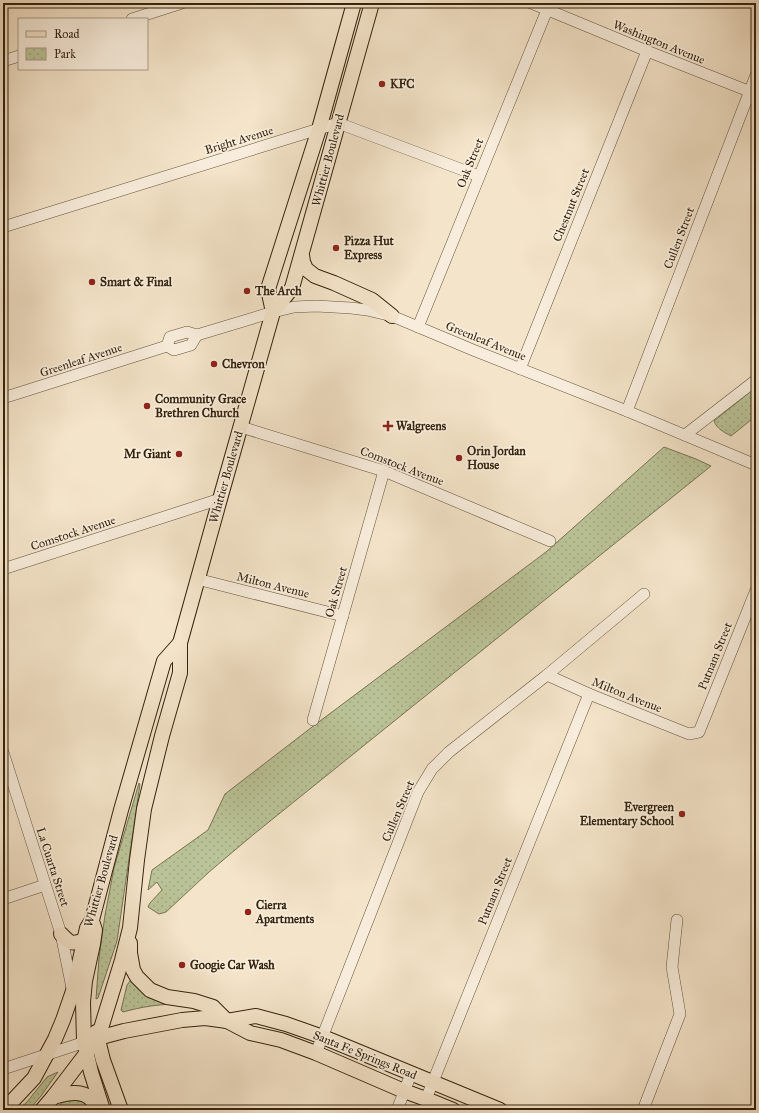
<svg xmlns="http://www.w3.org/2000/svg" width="759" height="1113" font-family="'IM FELL Great Primer',serif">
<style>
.park{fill:url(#park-dots);stroke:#777452}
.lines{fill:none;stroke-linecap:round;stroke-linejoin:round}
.minor-casing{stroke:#64533c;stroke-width:12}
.major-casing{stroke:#34230d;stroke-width:16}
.minor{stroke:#f8eddc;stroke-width:11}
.major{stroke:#f4e4c9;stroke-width:14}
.poi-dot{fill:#8f2418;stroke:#f8eddc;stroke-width:1.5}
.labels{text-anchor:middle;stroke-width:3.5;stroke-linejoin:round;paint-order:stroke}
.street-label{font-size:12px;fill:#34230d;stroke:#f8eddc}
.poi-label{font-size:12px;font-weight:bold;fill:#34230d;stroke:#f8eddc;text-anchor:start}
</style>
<defs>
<pattern id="park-dots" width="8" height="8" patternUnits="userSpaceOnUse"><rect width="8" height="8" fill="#bac498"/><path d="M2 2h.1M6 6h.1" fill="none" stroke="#a0a882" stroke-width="1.8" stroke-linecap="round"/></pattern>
</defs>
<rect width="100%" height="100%" fill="#f4e4c9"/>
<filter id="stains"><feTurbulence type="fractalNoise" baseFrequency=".005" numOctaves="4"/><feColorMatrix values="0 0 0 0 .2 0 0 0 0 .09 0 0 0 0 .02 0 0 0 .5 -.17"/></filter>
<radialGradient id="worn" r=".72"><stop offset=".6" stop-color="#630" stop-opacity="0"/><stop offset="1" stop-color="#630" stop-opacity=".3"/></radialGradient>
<!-- park -->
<g class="park">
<path d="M756,387v29l-25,20c-7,-4 -14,-7 -17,-15z"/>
<polygon points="664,447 696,459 711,466 254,834 209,872 166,912 159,914 148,907 150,903 162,890 157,882 148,890 152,870 208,830 225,794 316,724 546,552"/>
<polygon points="139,783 140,784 117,941 98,998 96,999 99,958 105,915 114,868"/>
<path d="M130,981h3l45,23c-19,0 -37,3 -55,8l-2,-2 6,-25z"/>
<polygon points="58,1072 41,1096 29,1110 18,1110 27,1102 47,1077"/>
<polygon points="80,1099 93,1110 54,1110 64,1101"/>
</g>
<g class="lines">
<!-- minor casing -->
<g class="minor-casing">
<g id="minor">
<polyline points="531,3 647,51 756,94"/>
<polyline points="132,19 182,3"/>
<polyline points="3,61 19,56"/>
<polyline points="3,227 338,123 479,176"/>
<polyline points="418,327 547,10"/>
<polyline points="167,346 170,337 187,332 197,335 273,312 294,307 316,306 351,308 367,310 392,316 473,350 627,411 756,465"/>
<polyline points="520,369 647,51"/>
<polyline points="3,398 167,346 174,350 191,345 197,335"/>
<polyline points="627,411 756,75"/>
<polyline points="241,427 384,471 550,541"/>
<polyline points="685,435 756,380"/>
<polyline points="3,569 220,499"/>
<polyline points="197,579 343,616"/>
<polyline points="547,675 589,694 689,734 699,732 756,590"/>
<polyline points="313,720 384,471"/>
<polyline points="3,752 61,934 72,988"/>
<polyline points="3,899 45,885"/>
<polyline points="316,1053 418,792 432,769 449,752 547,675 644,594"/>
<polyline points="3,1069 91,1040"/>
<polyline points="426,1099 589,694"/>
<polyline points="397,1110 411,1074"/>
<polyline points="643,1110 680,1014 672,967 677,920"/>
</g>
</g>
<!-- major casing -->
<g class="major-casing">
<g id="major">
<polyline points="302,255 303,262 306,269 315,276 334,283 372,300 392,316"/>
<polyline points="273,312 268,289 319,129 354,3"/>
<polyline points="93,924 95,930 93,944 85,981 83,1002 84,1042 91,1072 103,1110"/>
<path d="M61,934c9,9 10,11 23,6"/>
<polyline points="130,943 130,953 133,970 137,977 150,990 167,997 194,1001 213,1007 227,1021"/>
<polyline points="227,1021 256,1016 286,1024 323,1037 500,1110"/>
<polyline points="96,1032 103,1060 121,1110"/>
<polyline points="98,1038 124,1031 182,1020 205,1018 227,1021 250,1033 281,1040 316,1053 404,1091 426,1099 453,1110"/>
<path d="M53,1097c12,-3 28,-8 38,2 3,3 5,8 8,11"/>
<polyline points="4,1110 34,1078 55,1039 63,1020 73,991 87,928 92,920 121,810 164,661 180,643"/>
<polyline points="42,1110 53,1097 98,1038 122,960 130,928 137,860 144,809 162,736 180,673 180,643 220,499 273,312 292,288 372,3"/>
</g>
</g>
<!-- minor -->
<use href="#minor" class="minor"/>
<!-- major -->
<use href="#major" class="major"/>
</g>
<!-- markers -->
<g class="poi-dot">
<circle cx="382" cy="84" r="4"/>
<circle cx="336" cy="248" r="4"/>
<circle cx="92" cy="282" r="4"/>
<circle cx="247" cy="291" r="4"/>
<circle cx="214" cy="364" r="4"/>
<circle cx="147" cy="406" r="4"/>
<path d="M386 420h4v4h4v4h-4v4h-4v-4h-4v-4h4z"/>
<circle cx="179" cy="454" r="4"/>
<circle cx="459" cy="458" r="4"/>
<circle cx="682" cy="814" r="4"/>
<circle cx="248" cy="912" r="4"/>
<circle cx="182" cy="965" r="4"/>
</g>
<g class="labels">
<!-- street labels -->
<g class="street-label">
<text transform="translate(659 42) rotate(22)" y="4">Washington Avenue</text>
<text transform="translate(239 140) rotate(-17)" y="4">Bright Avenue</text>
<text transform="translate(328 160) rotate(-75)" y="4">Whittier Boulevard</text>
<text transform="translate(470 163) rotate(-68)" y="4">Oak Street</text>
<text transform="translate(571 205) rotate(-68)" y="4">Chestnut Street</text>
<text transform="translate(679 238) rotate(-69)" y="4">Cullen Street</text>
<text transform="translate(486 341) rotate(22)" y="4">Greenleaf Avenue</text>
<text transform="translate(81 360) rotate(-18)" y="4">Greenleaf Avenue</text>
<text transform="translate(402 466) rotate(21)" y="4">Comstock Avenue</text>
<text transform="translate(226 477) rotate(-74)" y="4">Whittier Boulevard</text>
<text transform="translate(73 533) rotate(-18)" y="4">Comstock Avenue</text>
<text transform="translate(273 585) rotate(14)" y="4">Milton Avenue</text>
<text transform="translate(336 592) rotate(-74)" y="4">Oak Street</text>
<text transform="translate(715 656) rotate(-68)" y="4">Putnam Street</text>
<text transform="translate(627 695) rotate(22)" y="4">Milton Avenue</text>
<text transform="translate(398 811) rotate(-67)" y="4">Cullen Street</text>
<text transform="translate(53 867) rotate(72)" y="4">La Cuarta Street</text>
<text transform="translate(101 881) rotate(-74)" y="4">Whittier Boulevard</text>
<text transform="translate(495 891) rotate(-68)" y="4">Putnam Street</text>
<text transform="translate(365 1055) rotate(22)" y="4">Santa Fe Springs Road</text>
</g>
<!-- poi labels -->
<g class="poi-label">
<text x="390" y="88">KFC</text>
<text x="344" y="245">Pizza Hut<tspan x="344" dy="14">Express</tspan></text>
<text x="100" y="286">Smart &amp; Final</text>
<text x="255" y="295">The Arch</text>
<text x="222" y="368">Chevron</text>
<text x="155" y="403">Community Grace<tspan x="155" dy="14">Brethren Church</tspan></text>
<text x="396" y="430">Walgreens</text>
<text x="467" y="455">Orin Jordan<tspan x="467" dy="14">House</tspan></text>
<text x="171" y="458" text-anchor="end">Mr Giant</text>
<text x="674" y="811" text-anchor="end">Evergreen<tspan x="674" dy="14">Elementary School</tspan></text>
<text x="256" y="909">Cierra<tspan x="256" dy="14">Apartments</tspan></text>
<text x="190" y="969">Googie Car Wash</text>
</g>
</g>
<!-- margin -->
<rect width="759" height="1113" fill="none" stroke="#f4e4c9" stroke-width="16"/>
<rect x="4" y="4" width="751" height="1105" fill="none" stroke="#34230d" stroke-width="2"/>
<rect x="8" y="8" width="743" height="1097" fill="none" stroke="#34230d"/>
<!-- legend -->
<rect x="18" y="18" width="130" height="52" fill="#f8eddc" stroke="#aa9c89"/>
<rect x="26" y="31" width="20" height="6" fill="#f4e4c9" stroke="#aa9c89"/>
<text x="54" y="38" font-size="12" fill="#34230d">Road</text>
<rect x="26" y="48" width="20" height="12" fill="url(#park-dots)" stroke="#aa9c89"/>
<text x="54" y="58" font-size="12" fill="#34230d">Park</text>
<rect width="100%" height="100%" filter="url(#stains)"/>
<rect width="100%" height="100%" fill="url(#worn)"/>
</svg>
